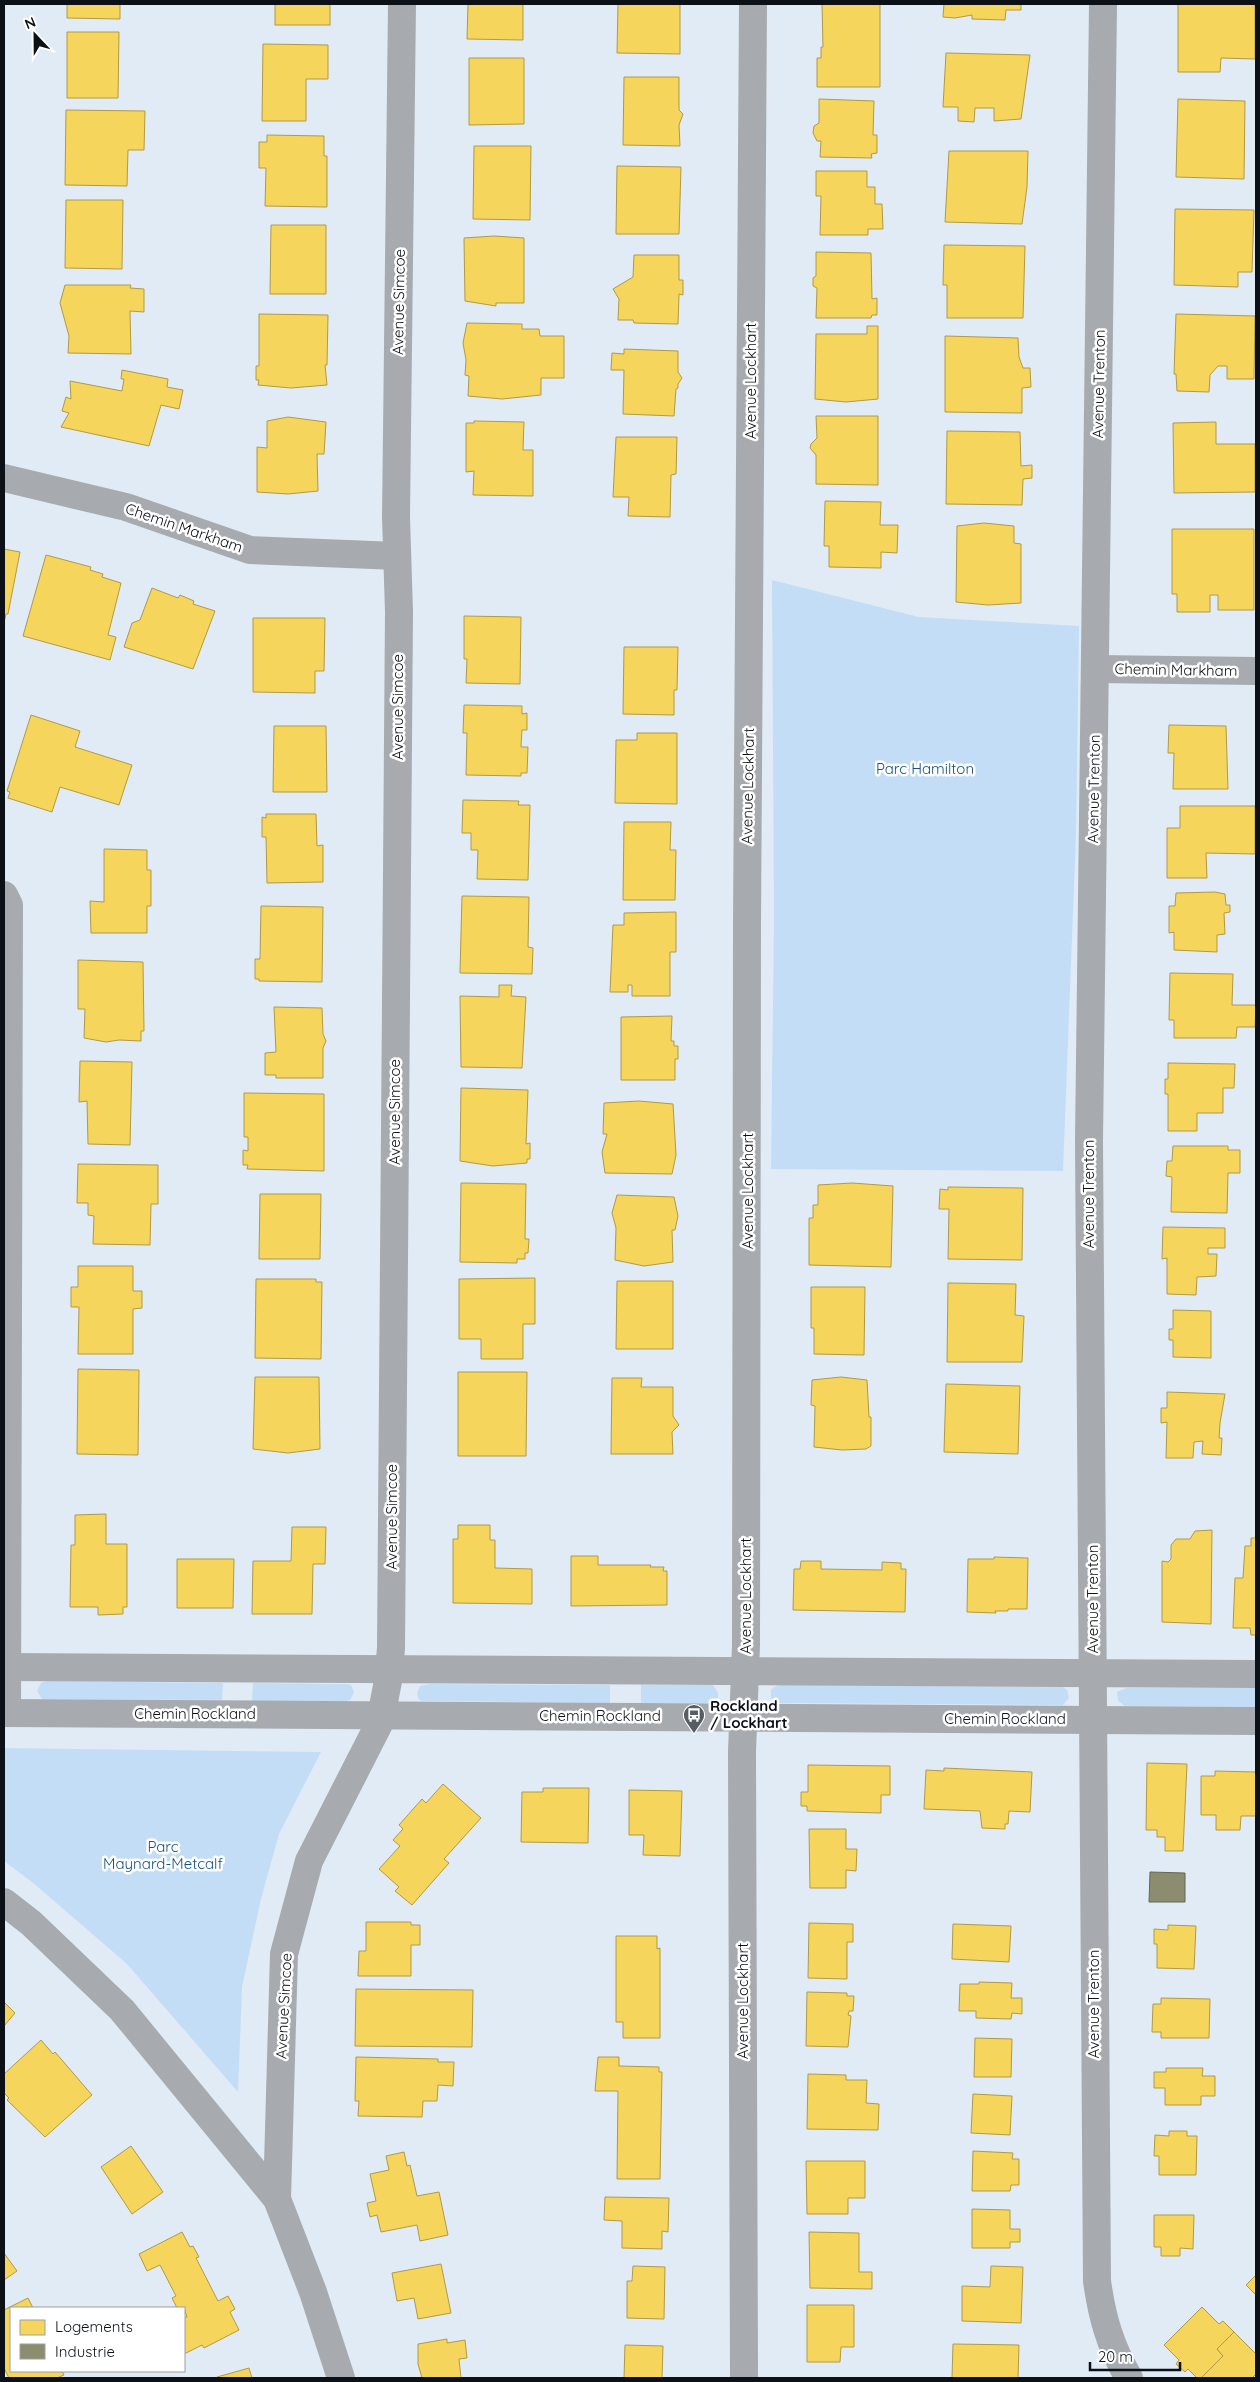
<svg xmlns="http://www.w3.org/2000/svg" width="1260" height="2382" font-family="Quicksand,sans-serif">
<style>
.green{fill:#c4ddf7}
.homes{fill:#f6d55c;stroke:#b09a47}
.industry{fill:#8c8c6e;stroke:#656754}
.lines{fill:none;stroke-linecap:round;stroke-linejoin:round}
.minor{stroke:#a7abaf;stroke-width:28}
.tertiary{stroke:#a7abaf;stroke-width:28}
.labels{text-anchor:middle;stroke-width:5;stroke-linejoin:round;paint-order:stroke}
.street-label{font-size:15px;fill:#0b1117;stroke:#fff}
.park-label{font-size:15px;fill:#135083;stroke:#fff}
.poi-label{font-size:15px;font-weight:bold;fill:#0b1117;stroke:#fff;text-anchor:start}
</style>
<rect width="100%" height="100%" fill="#e1ebf5"/>
<!-- green -->
<g class="green">
<polygon points="772,580 919,617 1079,626 1076,835 1063,1171 771,1169 774,918"/>
<polygon points="46,1681 223,1683 222,1700 42,1699 37,1691 41,1683"/>
<polygon points="253,1683 344,1684 351,1685 354,1692 350,1700 343,1702 252,1701"/>
<polygon points="430,1684 610,1685 610,1703 421,1701 418,1698 417,1693 420,1686"/>
<polygon points="641,1685 713,1685 718,1693 718,1699 711,1703 641,1703"/>
<polygon points="779,1685 1063,1687 1067,1690 1069,1698 1063,1705 778,1703 771,1698 771,1690 774,1687"/>
<polygon points="1126,1688 1256,1688 1256,1707 1125,1706 1118,1701 1117,1692"/>
<polygon points="4,1748 321,1752 279,1834 261,1899 242,1987 238,2092 127,1964 32,1882 4,1861"/>
</g>
<!-- homes -->
<g class="homes">
<polygon points="67,4 120,4 120,19 67,18"/>
<rect x="275" y="4" width="55" height="21"/>
<polygon points="468,4 523,4 523,40 467,39"/>
<polygon points="618,4 680,4 680,54 617,53"/>
<polygon points="822,4 880,4 880,87 817,87 817,58 821,58 821,47 823,47"/>
<polygon points="944,4 1021,4 1021,10 1006,10 1005,20 972,19 972,15 955,18 943,17"/>
<polygon points="1178,4 1255,4 1255,59 1221,58 1220,72 1178,72"/>
<polygon points="67,32 119,32 118,98 67,98"/>
<polygon points="263,44 328,45 328,79 306,79 306,121 262,121"/>
<polygon points="946,53 1030,55 1021,119 994,121 994,108 975,108 974,122 958,121 958,107 943,107"/>
<polygon points="469,58 524,58 524,124 469,125"/>
<polygon points="624,77 679,77 679,110 683,114 679,125 680,146 623,145"/>
<polygon points="819,99 874,101 873,135 877,135 877,153 871,154 872,158 820,157 821,141 817,141 813,133 814,126 819,123"/>
<polygon points="1178,99 1245,101 1244,179 1176,177"/>
<polygon points="66,110 145,111 144,150 128,150 127,186 65,185"/>
<polygon points="267,135 324,136 324,156 327,156 327,207 265,206 266,168 259,168 259,142 267,142"/>
<polygon points="474,146 531,146 530,220 473,219"/>
<polygon points="949,151 1028,151 1027,187 1022,224 945,222"/>
<polygon points="617,166 681,167 679,234 616,234"/>
<polygon points="816,171 867,171 867,187 875,187 875,204 882,204 883,229 868,229 868,235 820,235 821,196 816,196"/>
<polygon points="66,200 123,200 122,269 65,268"/>
<polygon points="1175,209 1254,210 1252,272 1238,272 1238,287 1174,285"/>
<polygon points="271,225 326,225 326,294 270,294"/>
<polygon points="494,236 524,238 524,303 496,303 496,306 465,301 464,238"/>
<polygon points="944,245 1025,246 1023,318 947,318 947,285 943,285"/>
<polygon points="816,252 871,253 872,299 877,298 877,315 872,315 871,318 816,318 817,288 813,286 813,278 816,276"/>
<polygon points="634,255 679,255 679,280 683,280 683,295 679,294 678,324 634,323 633,320 618,320 619,299 613,289 633,277"/>
<polygon points="65,285 131,285 130,288 144,289 144,312 130,311 131,354 68,353 69,336 60,303"/>
<polygon points="259,314 328,315 327,365 325,365 327,385 291,388 258,385 259,380 256,380 256,366 259,366"/>
<polygon points="1176,314 1255,316 1254,379 1227,379 1227,366 1218,366 1210,375 1209,392 1177,391 1176,374 1174,374"/>
<polygon points="467,323 522,324 522,329 539,329 540,336 564,336 564,378 541,378 541,395 502,399 468,396 469,376 465,375 466,360 463,343"/>
<polygon points="867,326 878,326 878,399 846,402 815,399 816,334 867,334"/>
<polygon points="945,336 1018,338 1019,357 1023,368 1030,368 1031,387 1022,388 1022,413 945,412"/>
<polygon points="624,349 678,351 678,372 682,378 678,384 678,388 676,389 674,416 623,414 624,370 611,370 612,353 624,354"/>
<polygon points="122,370 168,379 167,387 183,390 179,409 161,405 149,446 61,427 69,413 62,411 66,397 71,399 70,381 122,391 124,379 121,379"/>
<polygon points="816,416 878,416 878,485 816,484 816,455 810,448 811,444 817,438"/>
<polygon points="288,417 326,422 324,454 317,454 318,491 288,494 257,492 257,447 267,448 267,421"/>
<polygon points="474,421 524,422 523,450 533,450 533,496 473,495 474,471 466,472 466,423 474,423"/>
<polygon points="1216,422 1216,444 1255,444 1255,492 1174,493 1173,423"/>
<polygon points="947,431 1020,432 1021,466 1032,465 1032,478 1023,479 1022,505 946,504"/>
<polygon points="616,437 677,437 676,474 671,475 670,517 628,516 629,497 613,497"/>
<polygon points="825,501 881,502 880,525 898,525 897,553 881,552 881,568 829,567 829,546 824,546"/>
<polygon points="984,523 1014,526 1014,543 1021,544 1021,603 988,605 956,602 957,526"/>
<polygon points="1172,529 1254,529 1254,610 1218,610 1218,595 1210,595 1210,612 1177,612 1177,594 1172,594"/>
<polygon points="4,549 20,552 8,614 6,614 4,623"/>
<polygon points="46,555 91,567 90,570 103,574 102,577 121,583 108,635 116,637 110,660 23,636"/>
<polygon points="152,588 178,598 180,595 194,601 193,604 215,611 193,669 124,647 132,623 140,620"/>
<polygon points="464,616 521,617 520,684 466,683 467,659 464,659"/>
<polygon points="253,618 325,618 324,671 315,671 315,693 253,692"/>
<polygon points="624,647 678,647 677,690 674,690 674,715 623,714"/>
<polygon points="464,705 522,706 522,714 527,713 527,730 522,730 521,747 528,747 527,773 521,773 521,776 466,775 467,733 463,733"/>
<polygon points="31,715 80,731 75,747 132,765 119,805 60,787 52,812 8,798 10,792 7,791"/>
<polygon points="1169,725 1226,726 1228,789 1173,789 1174,753 1168,753"/>
<polygon points="274,726 326,726 327,792 273,792"/>
<polygon points="637,733 677,733 677,804 615,803 616,740 637,740"/>
<polygon points="463,800 519,801 518,805 530,805 528,880 477,879 478,850 471,850 471,833 462,833"/>
<polygon points="1180,806 1255,806 1255,854 1206,853 1207,878 1167,878 1167,828 1180,828"/>
<polygon points="266,814 316,814 317,846 323,845 323,882 267,883 266,837 262,837 262,817 266,818"/>
<polygon points="624,822 671,822 670,850 676,850 675,900 623,900"/>
<polygon points="104,849 147,850 147,870 151,870 151,906 147,906 147,933 91,933 90,901 104,902"/>
<polygon points="1215,892 1225,894 1226,905 1230,905 1230,912 1224,913 1225,934 1217,935 1217,952 1174,950 1174,932 1169,933 1169,906 1175,906 1176,893"/>
<polygon points="462,896 529,897 528,947 533,948 532,974 460,973"/>
<polygon points="261,906 323,907 322,982 259,981 259,979 255,979 255,959 260,959"/>
<polygon points="676,912 676,952 670,952 670,996 632,996 632,985 628,985 628,992 610,992 613,925 624,925 624,913"/>
<polygon points="78,960 143,962 144,1031 141,1031 141,1041 119,1040 106,1042 84,1038 85,1009 78,1009"/>
<polygon points="1170,973 1233,974 1232,1005 1256,1005 1255,1027 1237,1027 1236,1038 1174,1038 1174,1020 1169,1020"/>
<polygon points="499,985 512,985 511,996 526,997 522,1068 461,1067 460,996 499,997"/>
<polygon points="274,1007 322,1008 323,1034 326,1041 323,1048 323,1078 276,1078 276,1075 265,1075 265,1053 276,1052"/>
<polygon points="672,1016 671,1041 674,1041 674,1046 678,1046 678,1059 675,1059 675,1080 621,1080 621,1017"/>
<polygon points="80,1061 132,1062 130,1145 88,1144 87,1101 79,1102"/>
<polygon points="1168,1063 1235,1064 1234,1088 1223,1088 1223,1113 1197,1113 1197,1131 1168,1131 1168,1094 1165,1094 1165,1079 1168,1079"/>
<polygon points="461,1088 528,1090 526,1144 530,1143 530,1159 527,1159 527,1163 493,1166 460,1161"/>
<polygon points="244,1093 324,1094 324,1171 247,1169 248,1165 243,1165 243,1150 248,1151 248,1137 244,1137"/>
<polygon points="639,1101 673,1104 676,1155 672,1174 605,1173 602,1152 607,1134 603,1134 604,1103"/>
<polygon points="1173,1146 1228,1146 1228,1150 1240,1150 1240,1173 1228,1173 1227,1213 1171,1212 1172,1177 1166,1176 1167,1161 1172,1161"/>
<polygon points="78,1164 158,1165 158,1204 151,1204 150,1245 93,1244 94,1216 88,1215 88,1203 77,1203"/>
<polygon points="461,1183 526,1184 525,1239 529,1239 528,1253 525,1253 525,1259 517,1259 517,1263 460,1262"/>
<polygon points="852,1183 893,1186 891,1267 809,1265 809,1218 813,1218 813,1205 818,1205 818,1185"/>
<polygon points="948,1187 1023,1188 1022,1260 948,1259 949,1209 939,1209 940,1189 948,1190"/>
<polygon points="260,1194 321,1194 320,1259 259,1259"/>
<polygon points="617,1195 674,1197 678,1216 675,1230 672,1230 673,1262 644,1266 615,1260 616,1228 612,1213"/>
<polygon points="1163,1227 1225,1228 1225,1248 1208,1248 1208,1254 1217,1254 1216,1276 1197,1277 1196,1295 1167,1294 1167,1258 1162,1259"/>
<polygon points="78,1266 133,1266 133,1291 142,1291 142,1308 133,1309 133,1354 78,1354 79,1307 71,1307 71,1287 78,1287"/>
<polygon points="535,1278 535,1324 523,1324 523,1359 481,1359 481,1339 459,1339 459,1279"/>
<polygon points="256,1279 316,1279 316,1282 322,1282 321,1359 255,1358"/>
<polygon points="617,1281 673,1281 673,1349 616,1349"/>
<polygon points="948,1283 1016,1284 1015,1315 1024,1316 1022,1362 947,1362"/>
<polygon points="811,1287 865,1287 864,1355 814,1354 814,1328 811,1328"/>
<polygon points="1173,1310 1211,1311 1211,1358 1173,1357 1173,1340 1169,1340 1169,1329 1173,1329"/>
<polygon points="78,1369 139,1370 138,1455 77,1454"/>
<polygon points="458,1372 527,1372 526,1456 458,1456"/>
<polygon points="255,1377 319,1377 320,1449 288,1453 253,1449"/>
<polygon points="841,1377 867,1380 869,1417 871,1417 871,1446 866,1449 842,1450 814,1447 815,1406 811,1405 812,1380"/>
<polygon points="612,1378 642,1378 641,1387 673,1387 673,1416 679,1425 672,1432 673,1454 611,1454"/>
<polygon points="946,1384 1020,1386 1018,1454 944,1452"/>
<polygon points="1167,1392 1225,1394 1220,1423 1219,1438 1222,1438 1221,1455 1202,1454 1203,1441 1194,1442 1193,1458 1166,1458 1167,1422 1161,1423 1161,1408 1167,1408"/>
<polygon points="106,1514 106,1544 127,1544 127,1607 123,1607 123,1614 98,1615 98,1607 70,1607 71,1545 75,1545 75,1515"/>
<polygon points="458,1525 490,1525 490,1540 495,1540 495,1568 532,1569 532,1604 453,1603 453,1539 458,1539"/>
<polygon points="292,1527 326,1527 325,1564 313,1564 312,1614 252,1614 253,1561 291,1561"/>
<polygon points="1212,1530 1211,1624 1162,1622 1162,1561 1168,1562 1171,1559 1171,1545 1176,1539 1190,1539 1195,1531"/>
<polygon points="1251,1538 1256,1538 1256,1635 1251,1635 1250,1628 1233,1628 1235,1578 1243,1578 1245,1546 1251,1546"/>
<polygon points="571,1556 598,1556 598,1565 651,1565 650,1567 664,1567 663,1571 667,1571 667,1605 571,1606"/>
<polygon points="994,1557 1028,1558 1027,1609 1008,1609 1008,1611 995,1611 996,1613 967,1612 968,1559 994,1559"/>
<polygon points="177,1559 234,1559 233,1608 177,1608"/>
<polygon points="801,1561 821,1561 821,1569 882,1570 882,1562 901,1563 901,1569 906,1569 905,1612 793,1610 794,1569 800,1569"/>
<polygon points="1147,1763 1187,1764 1183,1851 1165,1851 1165,1837 1157,1837 1157,1830 1146,1830"/>
<polygon points="808,1765 890,1766 890,1795 881,1795 881,1813 807,1811 807,1806 801,1806 801,1792 808,1792"/>
<polygon points="944,1768 1032,1772 1030,1812 1009,1811 1008,1824 1005,1824 1005,1829 982,1828 980,1811 924,1809 926,1770 944,1771"/>
<polygon points="1215,1771 1256,1772 1256,1816 1241,1816 1240,1830 1216,1830 1216,1815 1201,1815 1201,1776 1215,1776"/>
<polygon points="443,1784 481,1818 444,1859 449,1863 412,1905 395,1891 399,1887 379,1869 400,1846 393,1840 403,1829 399,1825 422,1799 426,1803"/>
<polygon points="543,1788 589,1788 588,1843 521,1842 522,1792 543,1792"/>
<polygon points="629,1790 682,1791 680,1856 643,1855 644,1835 629,1835"/>
<polygon points="809,1829 846,1829 846,1849 857,1849 856,1871 846,1870 846,1888 810,1888"/>
<polygon points="366,1922 411,1922 411,1925 420,1925 420,1945 411,1945 411,1976 358,1976 359,1951 366,1951"/>
<polygon points="809,1923 853,1924 853,1942 847,1942 847,1979 808,1978"/>
<polygon points="953,1924 1011,1926 1009,1962 952,1959"/>
<polygon points="1168,1925 1196,1926 1194,1969 1157,1968 1157,1944 1154,1944 1154,1929 1168,1930"/>
<polygon points="616,1936 657,1936 657,1949 660,1948 660,2038 623,2038 623,2022 616,2022"/>
<polygon points="979,1982 1012,1983 1011,1998 1022,1998 1022,2014 1012,2013 1011,2019 976,2018 976,2011 959,2011 960,1984 979,1984"/>
<polygon points="356,1989 473,1990 472,2047 355,2046"/>
<polygon points="807,1992 847,1993 847,1996 854,1996 853,2011 849,2011 848,2015 851,2016 848,2047 806,2046"/>
<polygon points="1161,1998 1210,1999 1209,2038 1161,2038 1161,2032 1152,2032 1153,2004 1161,2004"/>
<polygon points="4,2002 15,2013 4,2026"/>
<polygon points="975,2038 1012,2039 1011,2077 974,2077"/>
<polygon points="41,2040 53,2054 55,2052 92,2095 45,2137 7,2100 9,2098 4,2093 4,2074"/>
<polygon points="356,2057 438,2059 438,2062 454,2062 453,2086 438,2085 437,2101 423,2101 422,2117 358,2116 359,2101 355,2101"/>
<polygon points="598,2057 619,2057 619,2066 659,2067 659,2072 662,2072 660,2179 617,2179 618,2091 595,2091"/>
<polygon points="1166,2068 1203,2068 1202,2076 1215,2076 1215,2096 1201,2096 1201,2105 1165,2105 1165,2088 1154,2088 1154,2072 1166,2072"/>
<polygon points="808,2074 846,2075 846,2080 867,2080 866,2103 879,2104 878,2130 807,2129"/>
<polygon points="973,2094 1012,2096 1010,2135 971,2133"/>
<polygon points="1169,2131 1187,2131 1187,2136 1197,2136 1196,2175 1159,2175 1159,2156 1154,2156 1155,2135 1169,2136"/>
<polygon points="131,2146 163,2192 132,2214 101,2167"/>
<polygon points="973,2151 1013,2153 1012,2159 1019,2159 1019,2185 1011,2185 1010,2191 972,2191"/>
<polygon points="404,2152 407,2166 410,2165 417,2196 439,2192 448,2235 420,2241 417,2225 381,2232 377,2215 370,2217 367,2203 376,2201 370,2174 389,2170 386,2156"/>
<polygon points="806,2161 865,2161 865,2198 848,2198 848,2214 807,2214"/>
<polygon points="605,2197 669,2198 668,2232 662,2231 662,2249 622,2248 622,2221 604,2220"/>
<polygon points="972,2209 1010,2210 1010,2229 1020,2229 1020,2242 1010,2242 1010,2248 972,2248"/>
<polygon points="1154,2215 1194,2215 1193,2249 1180,2248 1180,2256 1161,2256 1161,2247 1154,2247"/>
<polygon points="182,2232 190,2247 193,2246 199,2257 196,2258 218,2301 228,2296 235,2309 230,2312 239,2330 204,2348 202,2345 184,2354 184,2318 187,2317 184,2308 177,2308 172,2298 176,2296 160,2265 147,2271 139,2254"/>
<polygon points="809,2232 859,2233 859,2272 872,2272 872,2289 810,2288"/>
<polygon points="4,2253 17,2271 4,2280"/>
<polygon points="441,2264 451,2313 418,2319 414,2298 397,2301 392,2273"/>
<polygon points="633,2266 665,2267 664,2319 627,2318 627,2281 632,2281"/>
<polygon points="991,2266 1023,2267 1021,2323 962,2321 962,2286 990,2287"/>
<polygon points="1256,2275 1256,2295 1246,2285"/>
<polygon points="28,2298 33,2308 11,2308 11,2371 62,2371 64,2375 57,2378 9,2378 4,2368 4,2310"/>
<polygon points="807,2305 854,2305 854,2347 841,2347 840,2362 807,2362"/>
<polygon points="1202,2307 1219,2324 1223,2321 1234,2332 1217,2349 1223,2356 1201,2378 1197,2378 1188,2369 1185,2372 1176,2364 1179,2360 1164,2345"/>
<polygon points="1234,2332 1256,2354 1256,2374 1252,2378 1201,2378 1223,2356 1217,2349"/>
<polygon points="447,2339 447,2343 465,2340 467,2358 459,2359 461,2378 422,2378 418,2364 418,2344"/>
<polygon points="953,2344 1019,2345 1018,2378 952,2378"/>
<polygon points="625,2345 663,2346 662,2378 624,2378"/>
<polygon points="249,2368 252,2378 217,2378 217,2377"/>
</g>
<!-- industry -->
<polygon class="industry" points="1150,1872 1185,1873 1185,1902 1149,1902"/>
<g class="lines">
<!-- minor -->
<g class="minor">
<path d="M1103,4l-14,1137 8,1140c5,36 13,65 32,97"/>
<polyline points="4,478 126,507 250,550 397,556"/>
<polyline points="1096,669 1256,671"/>
<polyline points="4,895 9,905 7,1713"/>
<polyline points="4,1902 31,1923 122,2010 277,2199 313,2292 341,2378"/>
<polyline points="277,2199 284,1954 309,1861 380,1722 388,1681 391,1648 399,612 396,517 402,4"/>
<polyline points="744,2378 742,1752 746,1645 747,924 753,4"/>
</g>
<!-- tertiary -->
<g class="tertiary">
<polyline points="4,1667 1256,1674"/>
<polyline points="4,1713 1256,1721"/>
</g>
</g>
<!-- icons -->
<defs>
<g id="bus-pin" transform="scale(1.125)"><path d="M0 17L-7.5 6A9.5 9.5 0 1 1 7.5 6Z" fill="#565d65" stroke="#fff"/><path d="M-5-6H5V4H4V6H2V4H-2V6H-4V4H-5ZM-3.5-4V0h7V-4ZM-3.5 1.2v1.5H-2V1.2ZM2 1.2v1.5H3.5V1.2Z" fill="#fff"/></g>
</defs>
<g fill-rule="evenodd">
<use href="#bus-pin" x="694" y="1715"/>
</g>
<g class="labels">
<!-- street labels -->
<g class="street-label">
<text transform="translate(399 302) rotate(-89)" y="5">Avenue Simcoe</text>
<text transform="translate(751 381) rotate(-90)" y="5">Avenue Lockhart</text>
<text transform="translate(1099 384) rotate(-89)" y="5">Avenue Trenton</text>
<text transform="translate(184 528) rotate(19)" y="5">Chemin Markham</text>
<text transform="translate(1176 670) rotate(1)" y="5">Chemin Markham</text>
<text transform="translate(398 707) rotate(-90)" y="5">Avenue Simcoe</text>
<text transform="translate(748 786) rotate(-89)" y="5">Avenue Lockhart</text>
<text transform="translate(1094 789) rotate(-89)" y="5">Avenue Trenton</text>
<text transform="translate(395 1112) rotate(-90)" y="5">Avenue Simcoe</text>
<text transform="translate(748 1191) rotate(-90)" y="5">Avenue Lockhart</text>
<text transform="translate(1089 1194) rotate(-90)" y="5">Avenue Trenton</text>
<text transform="translate(392 1517) rotate(-90)" y="5">Avenue Simcoe</text>
<text transform="translate(746 1596) rotate(-90)" y="5">Avenue Lockhart</text>
<text transform="translate(1093 1599) rotate(-90)" y="5">Avenue Trenton</text>
<text x="195" y="1719">Chemin Rockland</text>
<text x="600" y="1721">Chemin Rockland</text>
<text x="1005" y="1724">Chemin Rockland</text>
<text transform="translate(743 2001) rotate(-90)" y="5">Avenue Lockhart</text>
<text transform="translate(1094 2004) rotate(-90)" y="5">Avenue Trenton</text>
<text transform="translate(284 2006) rotate(-87)" y="5">Avenue Simcoe</text>
</g>
<!-- park labels -->
<g class="park-label">
<text x="925" y="774">Parc Hamilton</text>
<text x="163" y="1852">Parc<tspan x="163" dy="17">Maynard-Metcalf</tspan></text>
</g>
<!-- poi labels -->
<g class="poi-label">
<text x="710" y="1711">Rockland<tspan x="710" dy="17">/ Lockhart</tspan></text>
</g>
</g>
<!-- border -->
<rect width="1260" height="2382" fill="none" stroke="#0b1117" stroke-width="10"/>
<!-- legend -->
<rect x="10" y="2307" width="175" height="65" fill="#ffffff" stroke="#9da0a2"/>
<rect x="20" y="2320" width="25" height="15" fill="#f6d55c" stroke="#9da0a2"/>
<text x="55" y="2332" font-size="15" fill="#0b1117">Logements</text>
<rect x="20" y="2344" width="25" height="15" fill="#8c8c6e" stroke="#9da0a2"/>
<text x="55" y="2357" font-size="15" fill="#0b1117">Industrie</text>
<!-- north arrow -->
<g transform="translate(35 35) rotate(338)" stroke="#ffffff" stroke-width="4" paint-order="stroke">
<path d="M0-4L9 19L0 12L-9 19Z" fill="#0b1117"/>
<text y="-8" font-size="14" font-weight="bold" text-anchor="middle" fill="#0b1117">N</text>
</g>
<!-- scale -->
<path d="M1090 2362v8h90v-8" fill="none" stroke="#0b1117" stroke-width="2.5"/>
<text x="1098" y="2362" font-size="15" fill="#0b1117" stroke="#ffffff" stroke-width="4" paint-order="stroke">20 m</text>
</svg>
